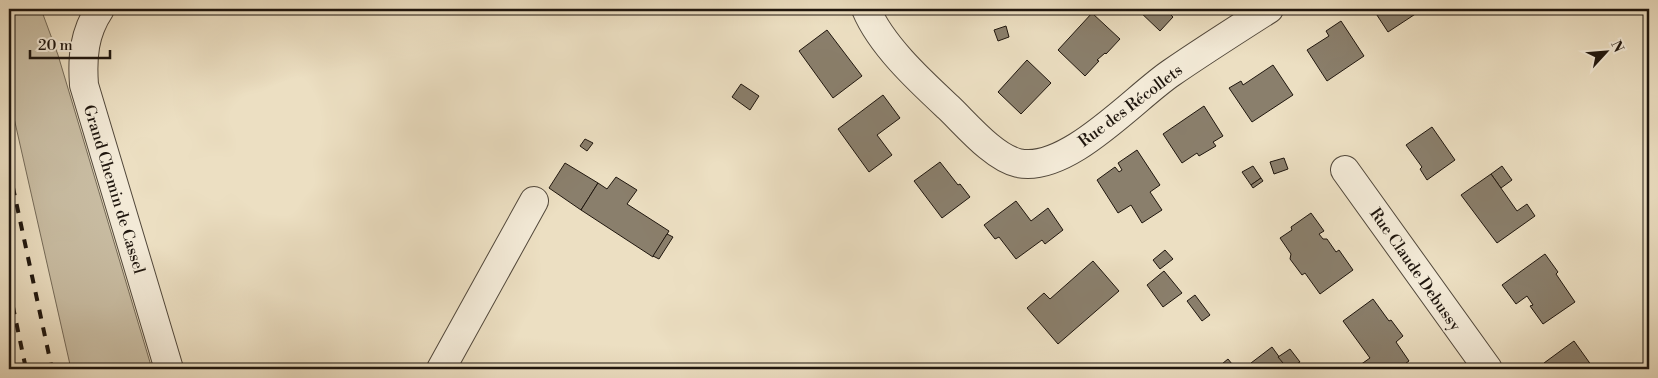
<svg xmlns="http://www.w3.org/2000/svg" width="1658" height="378" font-family="'Libre Bodoni',serif">
<style>
.green{fill:#c9bda3;stroke:#746a58}
.building{fill:#8a7f6c;stroke:#1f160e}
.lines{fill:none;stroke-linecap:round;stroke-linejoin:round}
.minor-casing{stroke:#52483b;stroke-width:30}
.minor{stroke:#f3ead7;stroke-width:28}
.rail{stroke:#1f160e;stroke-width:4;stroke-dasharray:9 9;stroke-linecap:butt}
.labels{text-anchor:middle;stroke-width:4;stroke-linejoin:round;paint-order:stroke}
.street-label{font-size:16px;fill:#1f160e;stroke:#f3ead7}
</style>
<rect width="100%" height="100%" fill="#ecdfc2"/>
<filter id="stains"><feTurbulence type="fractalNoise" baseFrequency=".004" numOctaves="4"/><feColorMatrix values="0 0 0 0 .2 0 0 0 0 .09 0 0 0 0 .02 0 0 0 .5 -.17"/></filter>
<radialGradient id="worn" r=".72"><stop offset=".6" stop-color="#630" stop-opacity="0"/><stop offset="1" stop-color="#630" stop-opacity=".3"/></radialGradient>
<!-- green -->
<polygon class="green" points="9,9 41,9 58,55 152,369 71,369 9,96"/>
<!-- building -->
<g class="building">
<polygon points="1137,9 1176,9 1170,14 1173,17 1160,31"/>
<polygon points="1373,9 1423,9 1388,32"/>
<polygon points="1092,13 1120,39 1106,54 1105,53 1097,60 1099,61 1085,76 1058,50"/>
<polygon points="1341,21 1364,56 1327,81 1307,50 1329,36 1326,31"/>
<polygon points="1006,26 1009,37 998,41 994,30"/>
<polygon points="827,30 862,76 833,98 799,51"/>
<polygon points="1027,60 1051,83 1021,114 998,92"/>
<polygon points="1273,65 1293,95 1252,122 1229,88 1241,81 1243,85"/>
<polygon points="741,84 759,96 750,110 732,97"/>
<polygon points="883,95 900,118 877,135 892,155 869,172 838,129"/>
<polygon points="1204,106 1223,136 1213,142 1216,146 1199,156 1197,153 1182,163 1163,134"/>
<polygon points="1432,127 1455,160 1427,180 1420,169 1422,167 1406,145"/>
<polygon points="585,139 593,143 587,151 580,146"/>
<polygon points="1137,150 1160,185 1150,192 1162,210 1142,223 1131,205 1118,213 1097,180 1115,167 1119,172 1122,170 1118,163"/>
<polygon points="1284,158 1288,169 1274,174 1270,162"/>
<polygon points="940,162 958,185 960,184 970,197 942,218 914,181"/>
<polygon points="565,163 598,183 581,210 549,188"/>
<polygon points="1253,166 1261,178 1251,185 1242,172"/>
<polygon points="1502,166 1512,180 1501,188 1491,174"/>
<polygon points="1491,174 1517,211 1527,204 1535,216 1497,243 1461,195"/>
<polygon points="616,177 637,190 627,204 669,231 653,257 581,210 598,183 607,189"/>
<polygon points="1261,178 1263,181 1253,188 1251,185"/>
<polygon points="1016,201 1031,221 1048,208 1063,230 1045,244 1042,240 1016,259 999,237 995,239 984,225"/>
<polygon points="1311,213 1324,231 1319,234 1323,239 1327,239 1336,252 1339,250 1353,270 1320,294 1305,273 1302,275 1290,259 1291,254 1280,238 1292,230 1291,227"/>
<polygon points="667,234 673,237 659,259 653,256"/>
<polygon points="1165,250 1173,259 1160,269 1153,260"/>
<polygon points="1545,254 1558,272 1556,274 1575,302 1543,324 1530,306 1533,305 1527,296 1516,304 1502,285"/>
<polygon points="1093,261 1119,291 1058,344 1027,308 1044,293 1050,299"/>
<polygon points="1164,271 1182,293 1163,307 1147,285"/>
<polygon points="1195,295 1210,315 1202,321 1187,301"/>
<polygon points="1373,299 1389,321 1391,320 1403,336 1396,342 1409,361 1398,369 1363,369 1360,365 1370,358 1343,321"/>
<polygon points="1574,341 1594,369 1548,369 1544,363"/>
<polygon points="1272,347 1288,369 1256,369 1251,363"/>
<polygon points="1290,349 1300,362 1288,369 1278,357"/>
<polygon points="1228,359 1236,369 1218,369 1217,368"/>
</g>
<g class="lines">
<!-- minor casing -->
<g class="minor-casing">
<g id="minor">
<path d="M100,9c-16,24 -18,48 -16,76l85,284"/>
<path d="M866,9c15,36 53,71 82,98 18,17 45,50 70,56 49,11 116,-65 153,-90 32,-22 65,-43 98,-64"/>
<polyline points="1345,170 1488,369"/>
<polyline points="441,369 534,201"/>
</g>
</g>
<!-- minor -->
<use href="#minor" class="minor"/>
<!-- rail -->
<g class="rail">
<polyline points="9,169 52,369"/>
<polyline points="9,288 26,369"/>
</g>
</g>
<g class="labels">
<!-- street labels -->
<g class="street-label">
<text transform="translate(1130 105) rotate(-37)" y="6">Rue des Récollets</text>
<text transform="translate(115 189) rotate(73)" y="6">Grand Chemin de Cassel</text>
<text transform="translate(1416 269) rotate(55)" y="6">Rue Claude Debussy</text>
</g>
</g>
<!-- margin -->
<rect width="1658" height="378" fill="none" stroke="#ecdfc2" stroke-width="30"/>
<rect x="10" y="10" width="1638" height="358" fill="none" stroke="#1f160e" stroke-width="2.5"/>
<rect x="15" y="15" width="1628" height="348" fill="none" stroke="#1f160e"/>
<!-- north arrow -->
<g transform="translate(1606 52) rotate(64)" stroke="#f3ead7" stroke-width="4" paint-order="stroke">
<path d="M0-4L9 19L0 12L-9 19Z" fill="#1f160e"/>
<text y="-8" font-size="14" font-weight="bold" text-anchor="middle" fill="#1f160e">N</text>
</g>
<!-- scale -->
<path d="M30 50v8h80v-8" fill="none" stroke="#1f160e" stroke-width="2.5"/>
<text x="38" y="50" font-size="15" fill="#1f160e" stroke="#f3ead7" stroke-width="4" paint-order="stroke">20 m</text>
<rect width="100%" height="100%" filter="url(#stains)"/>
<rect width="100%" height="100%" fill="url(#worn)"/>
</svg>
